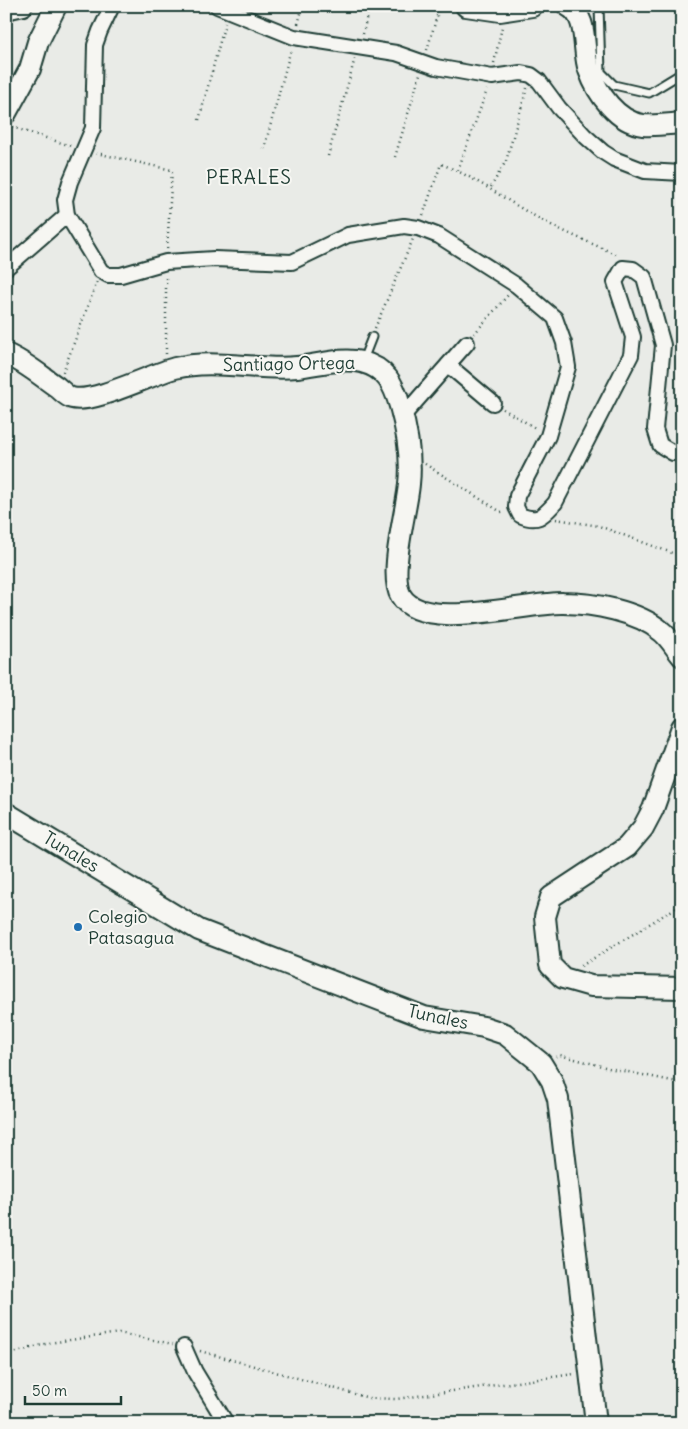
<svg xmlns="http://www.w3.org/2000/svg" width="688" height="1429" font-family="Delius,sans-serif">
<style>
.lines{fill:none;stroke-linecap:round;stroke-linejoin:round}
.lane-casing{stroke:#1f3d34;stroke-width:11}
.street-casing{stroke:#1f3d34;stroke-width:18}
.secondary-casing{stroke:#1f3d34;stroke-width:24}
.path{stroke:#1f3d34;stroke-width:2.5;stroke-dasharray:1 4;stroke-linecap:butt}
.lane{stroke:#f6f6f2;stroke-width:7}
.street{stroke:#f6f6f2;stroke-width:14}
.secondary{stroke:#f6f6f2;stroke-width:20}
.poi-dot{fill:#1f6fb2;stroke:#f6f6f2;stroke-width:2}
.labels{text-anchor:middle;stroke-width:4;stroke-linejoin:round;paint-order:stroke}
.street-label{font-size:18px;fill:#1f3d34;stroke:#f6f6f2}
.poi-label{font-size:18px;fill:#1f3d34;stroke:#f6f6f2;text-anchor:start}
.neighbourhood-label{font-size:19px;letter-spacing:1px;fill:#1f3d34;stroke:#f6f6f2}
</style>
<rect width="100%" height="100%" fill="#e9ebe7"/>
<filter id="ink" filterUnits="userSpaceOnUse"><feTurbulence type="fractalNoise" baseFrequency=".02" numOctaves="2"/><feDisplacementMap in="SourceGraphic" scale="10" xChannelSelector="R" yChannelSelector="G"/><feConvolveMatrix kernelMatrix="1 2 1 2 8 2 1 2 1" color-interpolation-filters="sRGB"/></filter>
<g filter="url(#ink)">
<g class="lines">
<!-- lane casing -->
<g class="lane-casing">
<g id="lane">
<polyline points="599,6 601,72 614,85 649,93 682,73"/>
<polyline points="363,360 372,337"/>
</g>
</g>
<!-- street casing -->
<g class="street-casing">
<g id="street">
<path d="M112,6l-12,25 -5,14 -2,83 -23,54 -5,18 2,15 34,56 7,4h13l45,-13 48,-3 78,3 56,-27 56,-9 14,2 21,8 77,49 39,33 9,25 4,24 -20,69 -31,60 -1,11 4,8c18,8 23,1 35,-12l76,-148 2,-18 -18,-55 8,-14 10,1 11,8 19,68 -8,84 5,16 13,8h9"/>
<polyline points="217,6 294,37 396,53 436,67 492,77 521,73 531,75 539,81 559,108 585,136 603,152 614,159 645,171 682,173"/>
<polyline points="6,12 24,8"/>
<polyline points="6,268 67,215"/>
<polyline points="448,365 493,403"/>
<polyline points="403,416 467,343"/>
<polyline points="184,1347 195,1372 226,1423"/>
</g>
</g>
<!-- secondary casing -->
<g class="secondary-casing">
<g id="secondary">
<polyline points="466,6 500,11 532,6"/>
<path d="M568,6c21,10 14,45 21,64 8,23 28,52 54,55 12,1 26,-1 39,-2"/>
<polyline points="6,113 30,69 38,42 56,6"/>
<path d="M6,354c19,8 35,22 51,33 5,4 10,10 15,11 21,6 80,-24 103,-30 39,-10 82,3 122,-1 21,-2 44,-10 65,-5 24,6 32,23 38,44 7,25 12,52 9,78 -2,26 -21,90 -8,112 22,37 125,6 162,7 30,0 74,8 98,28 8,6 14,17 21,25"/>
<polyline points="682,727 653,809 643,828 627,847 551,897 545,917 550,965 563,978 591,986 682,988"/>
<polyline points="6,813 199,930 424,1017 484,1027 505,1034 541,1063 552,1081 558,1099 596,1423"/>
</g>
</g>
<!-- path -->
<g class="path">
<polyline points="298,24 303,6"/>
<polyline points="363,34 369,6"/>
<polyline points="427,50 440,6"/>
<polyline points="494,63 502,27"/>
<polyline points="199,120 225,23"/>
<polyline points="12,127 71,146"/>
<polyline points="264,149 291,49"/>
<polyline points="96,153 172,170 167,249"/>
<polyline points="328,156 355,58"/>
<polyline points="395,157 420,74"/>
<polyline points="458,170 487,90"/>
<polyline points="491,187 506,161 527,88"/>
<path d="M423,215l18,-51c34,13 60,33 90,50 27,16 56,27 84,40l2,4"/>
<polyline points="375,328 413,239"/>
<polyline points="474,334 508,295"/>
<polyline points="166,354 166,275"/>
<polyline points="63,372 97,282"/>
<polyline points="503,409 537,429"/>
<polyline points="425,464 501,512 505,511"/>
<polyline points="556,519 599,526 672,553 682,553"/>
<polyline points="676,623 682,620"/>
<polyline points="581,966 682,904"/>
<polyline points="556,1057 560,1055 609,1068 682,1083"/>
<polyline points="200,1351 369,1398 396,1399 574,1374"/>
<polyline points="6,1355 49,1343 119,1333 173,1344"/>
</g>
<!-- lane -->
<use href="#lane" class="lane"/>
<!-- street -->
<use href="#street" class="street"/>
<!-- secondary -->
<use href="#secondary" class="secondary"/>
</g>
</g>
<!-- markers -->
<circle class="poi-dot" cx="78" cy="927" r="5"/>
<g class="labels">
<!-- street labels -->
<g class="street-label">
<text transform="translate(289 364) rotate(-1)" y="6">Santiago Ortega</text>
<text transform="translate(71 852) rotate(31)" y="6">Tunales</text>
<text transform="translate(438 1017) rotate(12)" y="6">Tunales</text>
</g>
<!-- poi labels -->
<g class="poi-label">
<text x="88" y="923">Colegio<tspan x="88" dy="21">Patasagua</tspan></text>
</g>
<!-- neighbourhood labels -->
<g class="neighbourhood-label">
<text x="249" y="184">PERALES</text>
</g>
</g>
<!-- margin -->
<rect width="688" height="1429" fill="none" stroke="#f6f6f2" stroke-width="25"/>
<rect x="12" y="12" width="663" height="1404" fill="none" stroke="#1f3d34" stroke-width="2" filter="url(#ink)"/>
<!-- scale -->
<path d="M25 1396v8h96v-8" fill="none" stroke="#1f3d34" stroke-width="2.5"/>
<text x="32" y="1396" font-size="15" fill="#1f3d34" stroke="#f6f6f2" stroke-width="4" paint-order="stroke">50 m</text>
</svg>
